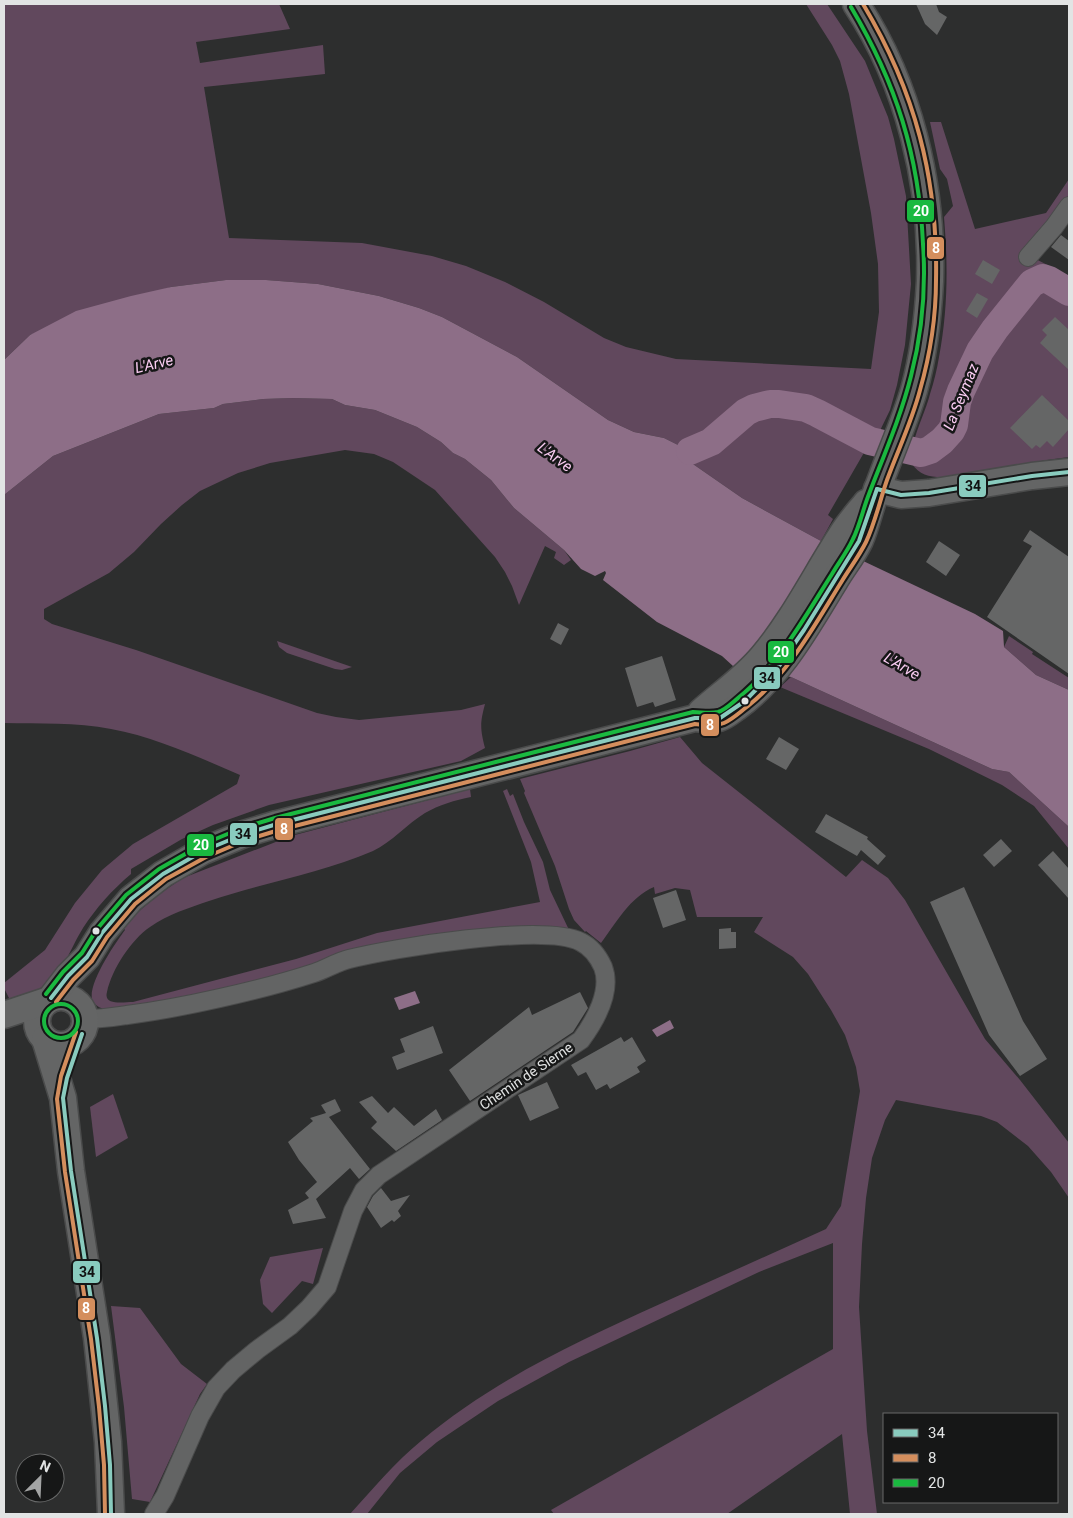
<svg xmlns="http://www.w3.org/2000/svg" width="1073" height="1518" font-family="Roboto,sans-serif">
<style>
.green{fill:#61485d}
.water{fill:#8d6e87}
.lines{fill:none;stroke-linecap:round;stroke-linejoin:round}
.river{stroke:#8d6e87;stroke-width:28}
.building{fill:#656666}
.street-casing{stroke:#4a4b4b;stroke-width:20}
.secondary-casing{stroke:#4a4b4b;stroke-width:29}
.street{stroke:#636464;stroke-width:18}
.secondary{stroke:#646565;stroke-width:26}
.bus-1-casing{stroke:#161717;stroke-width:8}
.bus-2-casing{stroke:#161717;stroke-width:8}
.bus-3-casing{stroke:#161717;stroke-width:8}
.bus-1{stroke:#89cbbe;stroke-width:4}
.bus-2{stroke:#d48e5d;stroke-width:4}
.bus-3{stroke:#1ab940;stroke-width:4}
.bus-dot{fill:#e2e4e4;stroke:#161717;stroke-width:2}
.labels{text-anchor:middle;stroke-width:5;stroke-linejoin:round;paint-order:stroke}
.street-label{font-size:14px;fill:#e2e4e4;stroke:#161717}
.water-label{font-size:15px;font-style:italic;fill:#fbcdf3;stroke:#161717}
.line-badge{stroke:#161717;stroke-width:2}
.badge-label{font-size:14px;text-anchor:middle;font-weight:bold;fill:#fff}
.pale-badge-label{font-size:14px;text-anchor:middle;font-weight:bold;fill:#111}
</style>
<rect width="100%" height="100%" fill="#2d2e2e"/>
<!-- green -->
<g class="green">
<polygon points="4,4 279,4 290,29 196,42 200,63 323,45 325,74 204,87 229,238 362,243 432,256 466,266 505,282 544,302 604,338 626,347 676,359 871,369 879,312 878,264 871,213 849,94 840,61 832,45 806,4 827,4 865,61 888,117 894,139 906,196 911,284 905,345 897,385 890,410 873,445 869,444 828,515 833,519 821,541 742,498 690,462 690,451 664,438 634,432 608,420 517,357 442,317 419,308 379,296 318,284 266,280 226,280 171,287 30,335 4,360"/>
<path d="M930,122h11l34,107 71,-16 23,-34v20l-47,53 47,24v181l-22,3 -105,17c-14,0 -22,-2 -31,-14 -2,-19 14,-49 19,-69 4,-12 7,-25 9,-37 9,-47 9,-93 5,-140l9,-11 -6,-27 -7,-10z"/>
<path d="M293,398l39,1 13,6 30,5 42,17 24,15 12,11 12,6 26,21 23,28 50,42 7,10 -7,5 -10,-7 2,-6 -11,-6 -26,59 -7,-19 -7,-14 -10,-15 -60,-67 -42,-28 -19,-8 -29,-4 -75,13 -32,10 -38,18 -18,14 -21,19 -27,28 -25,21 -65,36v10l8,5 84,26 181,63 19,4 23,3 102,-10 24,-6c-5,19 -5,24 0,44l-24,13 -192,44 -56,20 -31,14 -51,30v5c-19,16 -35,34 -48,54 -10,16 -21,44 -34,57 -9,9 -26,13 -38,17l-7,-14v-5l41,-33 30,-47 27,-33 31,-26 104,-60 3,-9c-42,-18 -85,-38 -129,-46 -35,-7 -72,-5 -107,-6v-228l49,-39 106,-42 55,-6 9,-4 40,-5z"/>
<polygon points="1009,636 1033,652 1032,654 1069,678 1069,690 1036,675 1004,647"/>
<polygon points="277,641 352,667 342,670 335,669 287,653 279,647"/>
<polygon points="791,677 992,769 1009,772 1069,827 1069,849 1034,806 1002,785 929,749 780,687"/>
<path d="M680,737l22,26 144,114 16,-17 26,18 17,22 80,139 35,41 49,63v55l-18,-26 -23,-26 -31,-24 -16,-6 -85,-16 -11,20 -13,38 -6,40 -4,46 -3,63 8,124 10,83h-27l-8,-80 -115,80h-173l-3,-4 282,-161v-106l-74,29 -190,90 -71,39 -61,41 -37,31 -33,41h-17c23,-25 45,-52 71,-73 71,-60 155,-99 239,-137 55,-25 111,-50 166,-75l15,-23 19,-115 -4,-24 -11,-32 -14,-25 -23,-36 -15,-17 -39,-25 9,-15h-66l-7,-27 -15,-2 -20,6 -1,-7c-24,10 -38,36 -53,56l-15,-12 -1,1 -11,-12 -5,-11 -14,-43 -31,-73 1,-2 -5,-12 110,-28z"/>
<path d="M470,789l1,8c-16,3 -32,8 -46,16 -18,11 -33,29 -52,38 -52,22 -110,32 -164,50 -20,7 -41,13 -59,26 -19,13 -38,42 -43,65 -4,14 17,10 26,10l163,-43 81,-26 163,-31 -9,-40 -28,-71 4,-2 3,7 3,-2 11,28 19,40 7,28 20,42 -39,-3 -245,45 -93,25 -86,11c-5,-1 -11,-4 -14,-8 -8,-15 23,-60 32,-72l-2,-3 7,-8 28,-24 25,-17 108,-42z"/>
<polygon points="113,1094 128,1138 96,1157 90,1107"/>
<polygon points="323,1248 313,1284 302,1281 272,1313 263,1304 260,1280 270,1257"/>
<polygon points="111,1306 140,1308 181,1364 207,1384 200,1394 150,1502 132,1499 124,1407"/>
</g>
<!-- water -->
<g class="water">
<polygon points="226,280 266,280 318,284 379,296 419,308 442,317 517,357 608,420 634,432 664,438 690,451 690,462 742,498 821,541 975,614 1003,631 1004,647 1036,675 1069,690 1069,827 1009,772 992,769 791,677 733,666 722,656 657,622 603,580 606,573 605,571 595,576 581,569 564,550 514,508 491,480 465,459 453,453 441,442 417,427 375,410 345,405 332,399 293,398 263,399 223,404 214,408 159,414 53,456 4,495 4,360 30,335 76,311 131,296 171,287"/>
<polygon points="415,991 420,1003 399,1010 394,998"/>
<polygon points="670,1020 674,1028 657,1037 652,1030"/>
</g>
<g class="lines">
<!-- river -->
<polyline class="river" points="690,451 711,442 746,412 754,408 770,404 779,404 806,408 817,413 870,441 921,453 930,450 942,441 951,431 954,425 957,402 961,391 980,351 995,329 1032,283 1043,278 1049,280 1069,292"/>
</g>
<!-- building -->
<g class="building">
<polygon points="916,4 936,4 939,12 947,17 937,35 925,24"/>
<polygon points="1061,235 1069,241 1069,260 1051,247"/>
<polygon points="983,260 1000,270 992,284 975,274"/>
<polygon points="977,293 988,299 977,318 966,311"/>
<polygon points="1055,317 1069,330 1069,370 1040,343 1047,335 1042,330"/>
<polygon points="1042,395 1069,421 1069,429 1053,447 1047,441 1040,448 1036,445 1032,449 1010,428"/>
<polygon points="1030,530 1069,557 1069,674 987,617 1032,546 1023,541"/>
<polygon points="939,541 960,555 946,576 926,562"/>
<polygon points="558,623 569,629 561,645 550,639"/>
<polygon points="662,656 676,700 655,707 653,702 637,707 625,668"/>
<polygon points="779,737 799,749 786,770 766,759"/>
<polygon points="826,814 868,837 867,839 886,856 878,865 861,850 857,856 815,832"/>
<polygon points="1001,839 1012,851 994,867 983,855"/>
<polygon points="1053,851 1069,869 1069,899 1038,865"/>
<polygon points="964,887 1023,1021 1047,1059 1020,1076 989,1035 930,902"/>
<polygon points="676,890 686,920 663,928 653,898"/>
<polygon points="731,928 731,932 736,932 736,948 719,949 719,929"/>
<polygon points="580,992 588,1008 573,1032 470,1101 449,1070 529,1007 532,1015"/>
<polygon points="433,1026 443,1053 397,1070 392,1057 405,1052 400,1039"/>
<polygon points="621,1037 624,1042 632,1037 646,1061 637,1067 640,1072 610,1089 607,1084 596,1090 586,1072 578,1076 571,1065"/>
<polygon points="547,1082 559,1108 530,1121 518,1095"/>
<polygon points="372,1096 388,1113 394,1107 414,1126 436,1109 442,1120 396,1151 371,1128 377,1122 359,1102"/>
<polygon points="335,1099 341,1111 329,1117 370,1169 359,1179 350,1168 316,1199 326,1218 293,1224 288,1210 309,1198 305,1193 317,1182 299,1160 288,1142 313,1121 310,1118 326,1113 321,1105"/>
<polygon points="381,1188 391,1201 410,1195 398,1211 401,1216 394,1222 392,1220 381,1228 367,1207 373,1196"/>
</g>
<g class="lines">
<!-- street casing -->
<g class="street-casing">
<g id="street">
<polyline points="1028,257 1054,227 1069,206"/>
<path d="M86,1019c14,0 27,-2 41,-4 31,-4 62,-10 93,-17 32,-7 63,-15 94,-25 12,-4 23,-11 35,-14 43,-11 195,-36 232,-17 10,5 17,14 22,25 9,24 -8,54 -22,73l-202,135 -15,15 -11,21 -26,76 -18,21 -19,18 -33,24 -24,20 -17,18 -16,28 -35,80 -11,18"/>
</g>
</g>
<!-- secondary casing -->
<g class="secondary-casing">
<g id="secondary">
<polyline points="877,489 901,495 929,493 1032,476 1069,472"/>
<path d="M701,712c21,-19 43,-33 62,-56 31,-37 53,-82 79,-122 7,-11 16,-21 24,-31"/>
<circle cx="61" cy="1021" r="24"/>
<path d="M51,998l17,-22 19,-19 15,-24 29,-34 32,-25 40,-23 41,-17 33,-10 418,-106c8,1 16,2 24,0 7,-2 12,-7 18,-11 43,-31 70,-81 97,-125 8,-14 19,-27 26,-42 7,-16 10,-34 17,-50 12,-34 27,-66 37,-100 10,-36 14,-72 16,-109 3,-96 -21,-197 -74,-277"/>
<polyline points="4,1015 46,1001"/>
<polyline points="45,1039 63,1098 71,1171 97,1338 108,1442 111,1514"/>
</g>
</g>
<!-- street -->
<use href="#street" class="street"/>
<!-- secondary -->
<use href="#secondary" class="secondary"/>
<!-- bus-1 casing -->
<g class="bus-1-casing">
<g id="bus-1">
<polyline points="877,489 901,495 929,493 1032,476 1069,472"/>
<polyline points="51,998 68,976 87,957 102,933 131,899 163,874 203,851 244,834 277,824 695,718 720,718 745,701 779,666 804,630 859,541 877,489"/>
<polyline points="82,1034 67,1078 63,1098 71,1171 97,1338 105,1406 110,1465 111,1514"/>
</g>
</g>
<!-- bus-2 casing -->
<g class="bus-2-casing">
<g id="bus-2">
<path d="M56,1002l17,-22 19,-19 15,-24 28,-33 31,-25 40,-22 40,-17 33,-10 416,-106c10,1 20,3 29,-1 9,-4 16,-11 24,-17 41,-33 66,-80 94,-125 8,-13 17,-25 24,-39 9,-19 14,-42 21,-62 11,-30 25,-59 33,-90 10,-35 16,-73 16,-110 2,-102 -21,-189 -73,-276"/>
<polyline points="76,1032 61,1076 57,1099 65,1172 91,1339 99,1407 104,1465 105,1514"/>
</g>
</g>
<!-- bus-3 casing -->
<g class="bus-3-casing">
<g id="bus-3">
<path d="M46,994l17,-22 19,-19 15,-24 29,-34 33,-26 42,-24 41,-17 33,-10 418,-106c8,0 17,2 25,0 7,-2 14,-9 20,-14 41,-33 66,-80 94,-124 7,-12 15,-22 21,-35 7,-14 10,-30 16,-45 15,-39 32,-78 42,-118 11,-43 15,-89 12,-132 -4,-89 -27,-161 -72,-237"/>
<circle cx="61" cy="1021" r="17"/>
</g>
</g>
<!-- bus-1 -->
<use href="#bus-1" class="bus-1"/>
<!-- bus-2 -->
<use href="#bus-2" class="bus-2"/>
<!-- bus-3 -->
<use href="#bus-3" class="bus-3"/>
</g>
<!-- markers -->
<g class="bus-dot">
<circle cx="745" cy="701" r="4.5"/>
<circle cx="96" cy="931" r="4.5"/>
</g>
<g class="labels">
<!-- street labels -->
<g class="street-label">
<text transform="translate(526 1076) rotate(-34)" y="5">Chemin de Sierne</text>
</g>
<!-- water labels -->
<g class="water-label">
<text transform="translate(154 364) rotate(-13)" y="5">L'Arve</text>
<text transform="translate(961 397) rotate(-68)" y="5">La Seymaz</text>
<text transform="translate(555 457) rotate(36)" y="5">L'Arve</text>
<text transform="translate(902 666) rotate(30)" y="5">L'Arve</text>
</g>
</g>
<g class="line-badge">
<rect x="906" y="199" width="29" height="24" rx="5" fill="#1ab940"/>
<rect x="926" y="236" width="19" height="24" rx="5" fill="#d48e5d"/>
<rect x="958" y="474" width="29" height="24" rx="5" fill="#89cbbe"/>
<rect x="767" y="640" width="28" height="24" rx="5" fill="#1ab940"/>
<rect x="753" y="666" width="28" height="24" rx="5" fill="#89cbbe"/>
<rect x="700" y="713" width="20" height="24" rx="5" fill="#d48e5d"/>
<rect x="274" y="817" width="20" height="24" rx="5" fill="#d48e5d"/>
<rect x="229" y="822" width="29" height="24" rx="5" fill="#89cbbe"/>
<rect x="186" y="833" width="29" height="24" rx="5" fill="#1ab940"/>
<rect x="72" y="1260" width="29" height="24" rx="5" fill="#89cbbe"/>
<rect x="77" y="1297" width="19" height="24" rx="5" fill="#d48e5d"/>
</g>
<g class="badge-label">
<text x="921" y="216">20</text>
<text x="936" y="253">8</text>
<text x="781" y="657">20</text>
<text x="710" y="730">8</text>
<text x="284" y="834">8</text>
<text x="201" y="850">20</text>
<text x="86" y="1313">8</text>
</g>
<g class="pale-badge-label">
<text x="973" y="491">34</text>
<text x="767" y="683">34</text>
<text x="243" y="839">34</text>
<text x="87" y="1277">34</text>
</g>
<!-- border -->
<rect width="1073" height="1518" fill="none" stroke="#e2e4e4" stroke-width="10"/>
<!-- legend -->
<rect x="883" y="1413" width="175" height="90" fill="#161717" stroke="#686969"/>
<rect x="893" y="1429" width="25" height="8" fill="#89cbbe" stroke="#686969"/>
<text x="928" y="1438" font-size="15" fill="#e2e4e4">34</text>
<rect x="893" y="1454" width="25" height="8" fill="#d48e5d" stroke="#686969"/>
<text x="928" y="1463" font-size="15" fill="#e2e4e4">8</text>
<rect x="893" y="1479" width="25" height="8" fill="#1ab940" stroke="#686969"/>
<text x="928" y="1488" font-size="15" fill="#e2e4e4">20</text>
<!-- north arrow -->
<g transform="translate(40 1478) rotate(24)"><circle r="24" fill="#161717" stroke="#686969"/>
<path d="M0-4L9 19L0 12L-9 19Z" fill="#a3a4a4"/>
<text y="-8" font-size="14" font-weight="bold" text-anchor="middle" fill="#e2e4e4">N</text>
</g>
</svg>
